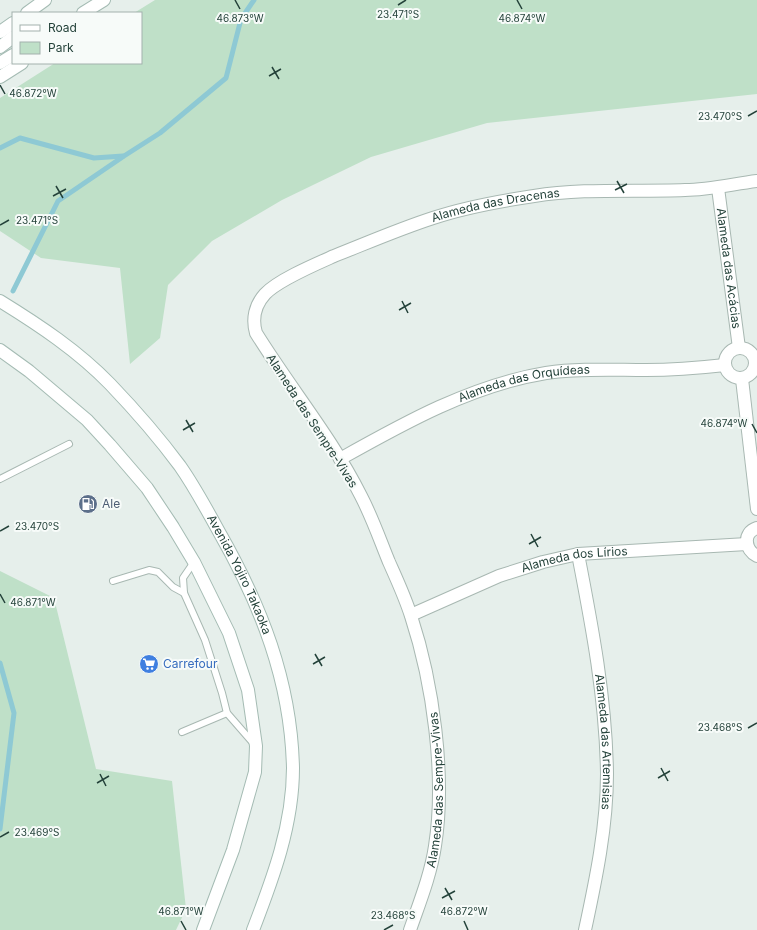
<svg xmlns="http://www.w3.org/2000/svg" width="757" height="930" font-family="Inter,sans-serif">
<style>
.green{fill:#bfe0c8}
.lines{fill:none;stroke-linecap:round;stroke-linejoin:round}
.stream{stroke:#8ec9d4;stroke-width:5}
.lane-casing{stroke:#a8b8b2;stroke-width:8}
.street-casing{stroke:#a8b8b2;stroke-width:14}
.secondary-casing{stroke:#a4bbb3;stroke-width:14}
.lane{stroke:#fff;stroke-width:6}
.street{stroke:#fff;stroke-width:12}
.secondary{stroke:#fff;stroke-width:12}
.ticks{fill:none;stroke:#24423a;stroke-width:1.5}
.labels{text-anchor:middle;stroke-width:4;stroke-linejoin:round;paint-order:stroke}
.street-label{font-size:12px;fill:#24423a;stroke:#f7fbf9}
.service-label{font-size:12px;fill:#4e5e75;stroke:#f7fbf9;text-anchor:start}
.shop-label{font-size:12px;fill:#366cbe;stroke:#f7fbf9;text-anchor:start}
.ticks-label{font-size:10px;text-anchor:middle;fill:#24423a;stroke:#f7fbf9;stroke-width:4;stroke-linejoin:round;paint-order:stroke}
</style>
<rect width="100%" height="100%" fill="#e6efeb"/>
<!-- green -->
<g class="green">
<polygon points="155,0 757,0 757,94 487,123 371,157 282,200 212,241 168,285 160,338 130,364 120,268 41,258 0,231 0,98 55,63 141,63 141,13 134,13"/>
<polygon points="0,571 54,598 96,769 172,781 186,909 176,930 0,930"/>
</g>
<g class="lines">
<!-- stream -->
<g class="stream">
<polyline points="0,148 20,138 94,158 123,156"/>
<polyline points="13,291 58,201 124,156 160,133 226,78 241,19 254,0"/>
<polyline points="0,663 14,713 0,829"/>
</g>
<!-- lane casing -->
<g class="lane-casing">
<g id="lane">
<polyline points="0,479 69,444"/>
<polyline points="194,562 183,578 184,593 205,640 222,693 227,713 254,744"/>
<polyline points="113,581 149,570 158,572 173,587 184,593"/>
<polyline points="182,732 227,713"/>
</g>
</g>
<!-- street casing -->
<g class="street-casing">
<g id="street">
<path id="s1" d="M718,188l21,160"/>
<circle cx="740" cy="363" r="15"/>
<polyline points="742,379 757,509"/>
<path id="s2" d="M340,459c64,-36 132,-74 206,-86 33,-5 67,-3 100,-3 26,0 52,-2 79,-5"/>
<path d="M757,528c-15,5 -12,22 0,28"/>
<path id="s3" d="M578,554c14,72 28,145 29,220 0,52 -11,105 -22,156"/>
<path id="s4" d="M411,615l88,-39 44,-14 35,-8 169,-10"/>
<path id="s5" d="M410,930c9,-26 21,-56 25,-84 11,-70 -2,-163 -24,-230 -6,-19 -14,-36 -22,-54 -9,-22 -17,-45 -28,-66 -29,-58 -71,-108 -105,-163 -4,-14 -1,-28 9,-39 13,-14 51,-30 69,-38 33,-13 65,-27 99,-38 33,-11 67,-17 101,-22 50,-8 100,-4 151,-6 24,0 48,-6 72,-9"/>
</g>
</g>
<!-- secondary casing -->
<g class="secondary-casing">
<g id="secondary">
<polyline points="27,13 45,0"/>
<polyline points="83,13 104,0"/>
<polyline points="0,32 13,23"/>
<polyline points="0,47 13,37"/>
<polyline points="0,63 13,55"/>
<polyline points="0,77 22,63"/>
<path id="s6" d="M0,301c39,24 78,50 110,83 23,24 50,55 70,82 14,20 26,42 38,64 43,75 73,151 75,238 0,57 -20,110 -40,162"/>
<polyline points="0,350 29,371 87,420 110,445 147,488 173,527 194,562 229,633 248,690 256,746 255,772 233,850 203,930"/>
</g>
</g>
<!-- lane -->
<use href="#lane" class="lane"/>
<!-- street -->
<use href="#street" class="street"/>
<!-- secondary -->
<use href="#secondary" class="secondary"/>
</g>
<!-- ticks -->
<path class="ticks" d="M235,0l5,9M517,0l5,9M398,5l8,-5M272,67l7,12M269,76l12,-7M0,85l5,9M748,116l9,-5M617,181l7,12M56,186l7,12M615,190l12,-6M53,196l13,-7M0,225l9,-5M402,301l6,12M399,310l12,-7M186,420l7,12M752,424l5,9M183,430l12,-7M0,531l9,-5M531,534l7,13M529,544l12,-7M0,594l5,9M315,654l7,12M313,664l12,-7M748,728l9,-5M661,768l7,13M100,774l6,12M658,778l12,-7M97,783l12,-7M0,837l9,-5M445,888l7,12M442,898l13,-7M181,921l5,9M464,921l4,9M384,930l9,-5"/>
<!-- icons -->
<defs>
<g id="fuel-disc" transform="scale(1)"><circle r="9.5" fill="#5c6f8a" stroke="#f7fbf9"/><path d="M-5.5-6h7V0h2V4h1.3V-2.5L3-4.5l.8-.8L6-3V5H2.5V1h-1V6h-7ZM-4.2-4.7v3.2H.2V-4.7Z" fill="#fff"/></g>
<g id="supermarket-disc" transform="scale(1)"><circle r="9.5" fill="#3f7fe0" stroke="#f7fbf9"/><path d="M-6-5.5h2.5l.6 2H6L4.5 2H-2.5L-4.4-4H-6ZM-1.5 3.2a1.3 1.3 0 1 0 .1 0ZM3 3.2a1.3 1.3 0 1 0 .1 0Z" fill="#fff"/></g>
</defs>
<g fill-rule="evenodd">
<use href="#fuel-disc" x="88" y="504"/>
<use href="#supermarket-disc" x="149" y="664"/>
</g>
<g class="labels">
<!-- street labels -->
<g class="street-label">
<text dy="4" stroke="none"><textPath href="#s5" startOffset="936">Alameda das Dracenas</textPath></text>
<text dy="4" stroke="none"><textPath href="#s1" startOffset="81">Alameda das Acácias</textPath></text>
<text dy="4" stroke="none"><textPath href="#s2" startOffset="201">Alameda das Orquídeas</textPath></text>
<text transform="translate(312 421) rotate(57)" y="4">Alameda das Sempre-Vivas</text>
<text dy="4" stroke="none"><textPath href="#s4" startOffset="174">Alameda dos Lírios</textPath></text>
<text dy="4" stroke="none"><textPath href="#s6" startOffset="370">Avenida Yojiro Takaoka</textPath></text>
<text dy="4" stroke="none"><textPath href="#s3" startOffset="190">Alameda das Artemisias</textPath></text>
<text dy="4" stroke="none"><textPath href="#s5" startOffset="144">Alameda das Sempre-Vivas</textPath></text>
</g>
<!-- service labels -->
<g class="service-label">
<text x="102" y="508">Ale</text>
</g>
<!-- shop labels -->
<g class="shop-label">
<text x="163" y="668">Carrefour</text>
</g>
</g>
<g class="ticks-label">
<text x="398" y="18">23.471°S</text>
<text x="240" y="22">46.873°W</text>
<text x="522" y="22">46.874°W</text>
<text x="33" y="97">46.872°W</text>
<text x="720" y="120">23.470°S</text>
<text x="37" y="224">23.471°S</text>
<text x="724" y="427">46.874°W</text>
<text x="37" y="530">23.470°S</text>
<text x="33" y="606">46.871°W</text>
<text x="720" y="731">23.468°S</text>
<text x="37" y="836">23.469°S</text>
<text x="181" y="915">46.871°W</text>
<text x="464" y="915">46.872°W</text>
<text x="393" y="919">23.468°S</text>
</g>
<!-- legend -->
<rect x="12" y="12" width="130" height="52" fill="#f7fbf9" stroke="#a3b1ad"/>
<rect x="20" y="25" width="20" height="6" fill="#ffffff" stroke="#a3b1ad"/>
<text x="48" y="32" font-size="12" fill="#24423a">Road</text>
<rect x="20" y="42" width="20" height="12" fill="#bfe0c8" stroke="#a3b1ad"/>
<text x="48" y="52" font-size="12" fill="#24423a">Park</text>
</svg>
